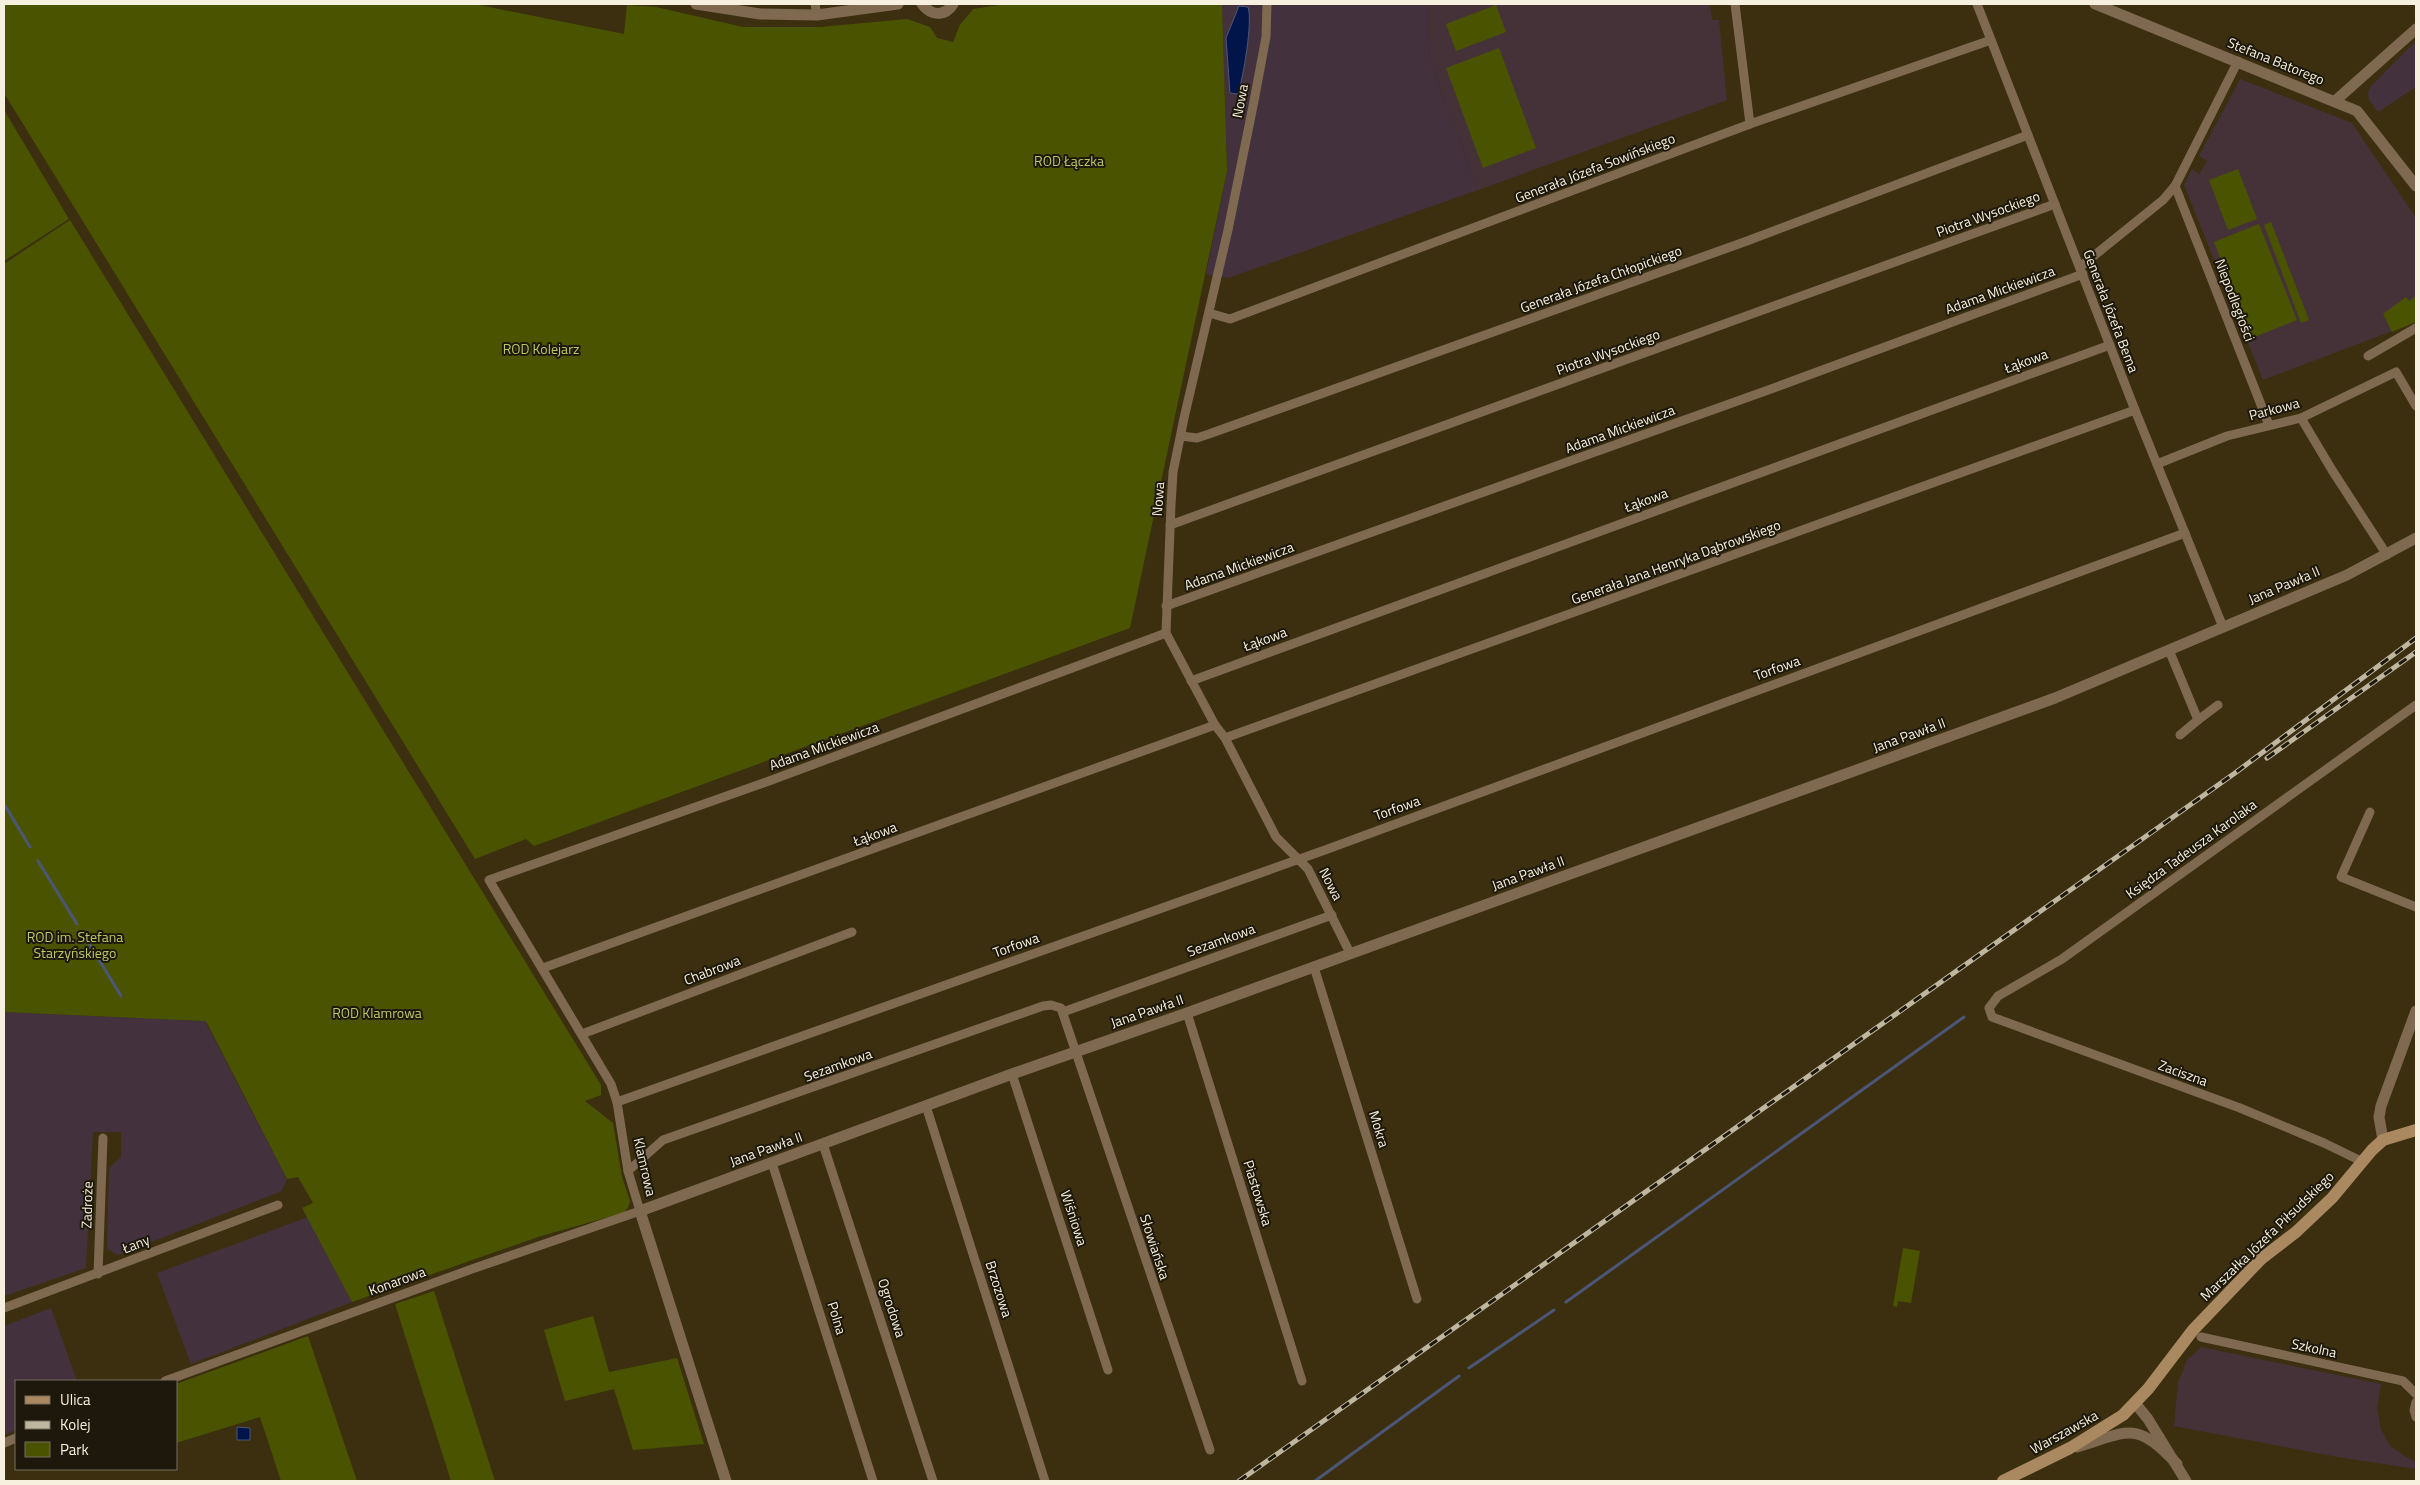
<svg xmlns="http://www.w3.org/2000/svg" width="2420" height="1485" font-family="'Titillium Web',sans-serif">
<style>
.industrial{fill:#43323d}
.education{fill:#453239}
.green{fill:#4a5400}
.water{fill:#02154b;stroke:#4c5777}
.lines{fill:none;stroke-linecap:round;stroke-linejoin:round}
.stream{stroke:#4c5777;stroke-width:3}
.minor{stroke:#7f6950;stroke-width:9}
.tertiary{stroke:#7f6950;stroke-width:11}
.secondary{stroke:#ab8960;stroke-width:12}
.rail-casing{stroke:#bfb6a0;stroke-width:5}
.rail{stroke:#1d180b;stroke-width:3;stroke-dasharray:9;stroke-linecap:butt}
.labels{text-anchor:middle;stroke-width:4;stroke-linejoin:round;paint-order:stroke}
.street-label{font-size:14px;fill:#f8f0de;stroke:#1d180b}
.park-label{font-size:14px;fill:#b9ca5f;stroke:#1d180b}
</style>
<rect width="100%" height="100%" fill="#3b2f10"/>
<!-- industrial -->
<g class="industrial">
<polygon points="1222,4 1427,4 1430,60 1478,190 1228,278 1206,274 1227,171"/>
<polygon points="2416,41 2416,87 2378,112 2369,100 2368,92 2370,87"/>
<polygon points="4,1012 205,1021 287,1179 282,1191 118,1255 107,1249 109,1171 110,1167 121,1157 121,1132 93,1132 86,1268 4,1296"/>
<polygon points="308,1217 352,1302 191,1364 157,1273"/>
<polygon points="51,1308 77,1381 16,1381 16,1430 4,1435 4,1326"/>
</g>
<!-- education -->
<g class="education">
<polygon points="1427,4 1707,4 1710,6 1712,20 1719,20 1727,100 1478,190 1430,60"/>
<polygon points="2240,79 2352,123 2416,218 2416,322 2263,380 2184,185 2192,169 2199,174 2207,161 2199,156"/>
<polygon points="2201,1347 2381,1384 2377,1408 2381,1430 2390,1446 2406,1457 2416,1462 2416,1469 2338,1457 2174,1426 2178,1383 2187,1360"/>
</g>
<!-- green -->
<g class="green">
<polygon points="4,4 474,4 624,34 627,5 656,7 743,27 820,27 907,19 930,27 937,38 953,42 960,25 973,9 1006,4 1222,4 1227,171 1130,628 534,846 526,839 475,859 4,93"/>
<polygon points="1496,5 1506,32 1456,51 1446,24"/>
<polygon points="1499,48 1536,148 1483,168 1446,68"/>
<polygon points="4,110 69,219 4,261"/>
<polygon points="2238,169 2257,219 2228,230 2209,180"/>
<polygon points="70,220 601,1085 601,1095 585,1101 613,1123 622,1177 630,1201 628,1208 623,1213 541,1236 352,1302 302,1208 313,1203 298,1177 287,1179 207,1023 205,1021 4,1012 4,264"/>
<polygon points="2271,222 2309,320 2301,323 2264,225"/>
<polygon points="2259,224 2297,320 2252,338 2214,242"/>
<polygon points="2416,296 2416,322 2392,332 2383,314 2406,297 2409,301"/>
<polygon points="1903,1248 1920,1251 1911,1303 1898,1301 1897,1307 1893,1306"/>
<polygon points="434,1291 495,1481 451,1481 395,1304"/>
<polygon points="593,1316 609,1372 677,1358 704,1444 633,1450 614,1389 565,1401 544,1330"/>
<polygon points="308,1336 357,1481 281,1481 260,1417 176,1443 176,1384"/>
</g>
<!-- water -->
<g class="water">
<path d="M1239,6l9,1c5,15 -5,71 -10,87l-8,-1 -4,-55z"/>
<polygon points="237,1427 250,1428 250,1440 237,1440"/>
</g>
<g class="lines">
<!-- stream -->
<g class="stream">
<polyline points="4,804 30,847"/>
<polyline points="38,861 77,924"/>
<polyline points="87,940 121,996"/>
<polyline points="1566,1302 1964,1017"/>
<polyline points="1469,1368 1554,1310"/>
<polyline points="1315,1481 1459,1376"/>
</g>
<!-- minor -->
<g class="minor">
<polyline points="815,4 817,15"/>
<polyline points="1267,4 1266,37 1254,101 1228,230 1184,418 1173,472 1171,505 1166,633 1215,725 1225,738 1276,837 1308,869 1350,953"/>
<polyline points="1735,4 1750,124"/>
<polyline points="1977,4 2135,410 2223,627"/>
<polyline points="2175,186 2269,425"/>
<polyline points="2080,267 2163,200 2175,186 2238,61"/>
<polyline points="1209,313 1230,319 1750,124 1991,40"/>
<polyline points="2368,356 2416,328"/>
<polyline points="2301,418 2332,470 2387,555"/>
<polyline points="1181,436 1197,438 1209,434 1747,241 2028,135"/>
<polyline points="2157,464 2227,436 2301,418 2396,372 2416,406"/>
<polyline points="1170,525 2055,204"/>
<polyline points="1166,606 1771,389 2083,274"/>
<polyline points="2169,650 2198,720 2218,705"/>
<polyline points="1191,681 2110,345"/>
<polyline points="2180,735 2198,720"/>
<polyline points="1225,738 2135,410"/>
<polyline points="2370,812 2341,877 2416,907"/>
<polyline points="1314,967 1417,1299"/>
<polyline points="543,968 1215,725"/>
<polyline points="1063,1012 1332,915"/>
<polyline points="1187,1013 1302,1381"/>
<polyline points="582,1034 852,932"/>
<polyline points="1012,1074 1108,1370"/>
<polyline points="617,1102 1325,850 2185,533"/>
<polyline points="926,1106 1045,1481"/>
<polyline points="823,1144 933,1481"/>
<polyline points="2361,1161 2324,1143 2240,1108 1992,1017 1989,1008 1998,996 2062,959 2416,705"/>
<polyline points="772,1163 873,1481"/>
<polyline points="628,1171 663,1140 1043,1006 1051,1005 1061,1008 1210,1450"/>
<polyline points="98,1274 103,1138"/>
<polyline points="4,1308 278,1205"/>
<polyline points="2201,1337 2403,1381 2416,1394"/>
<polyline points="165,1381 472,1269 640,1211 628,1171 617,1102 611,1084 489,880 769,781 1166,633"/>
<polyline points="2416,1402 2414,1410 2416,1417"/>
<polyline points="4,1443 16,1438"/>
</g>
<!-- tertiary -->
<g class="tertiary">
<polyline points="696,4 760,14 817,15 898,4"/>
<path d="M922,4c9,12 23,13 31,0"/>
<polyline points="2095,4 2357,111 2416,186"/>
<polyline points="2335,101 2416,29"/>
<polyline points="2383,1140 2379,1117 2381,1106 2416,1011"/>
<polyline points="2135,1403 2148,1419 2186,1481"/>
<path d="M2077,1447c53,-16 58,-27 100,17"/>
<polyline points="726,1481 640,1211 1012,1074 1187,1013 2055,698 2347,575 2416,538"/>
</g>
<!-- secondary -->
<polyline class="secondary" points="2003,1481 2070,1448 2123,1415 2148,1389 2193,1330 2261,1259 2296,1232 2332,1198 2372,1150 2383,1140 2416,1130"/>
<!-- rail casing -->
<g class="rail-casing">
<g id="rail">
<polyline points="2267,758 2416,652"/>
<polyline points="1239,1481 2235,773 2416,638"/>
</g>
</g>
<!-- rail -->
<use href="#rail" class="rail"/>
</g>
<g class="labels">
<!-- street labels -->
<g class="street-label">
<text transform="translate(2276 61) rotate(22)" y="5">Stefana Batorego</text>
<text transform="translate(1240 101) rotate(-79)" y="5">Nowa</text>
<text transform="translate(1595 168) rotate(-21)" y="5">Generała Józefa Sowińskiego</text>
<text transform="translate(1988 214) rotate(-20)" y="5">Piotra Wysockiego</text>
<text transform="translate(1601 279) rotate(-20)" y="5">Generała Józefa Chłopickiego</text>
<text transform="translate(2000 290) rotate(-20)" y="5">Adama Mickiewicza</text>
<text transform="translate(2235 300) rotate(69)" y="5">Niepodległości</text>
<text transform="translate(2111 311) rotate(69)" y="5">Generała Józefa Bema</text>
<text transform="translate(1608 352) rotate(-20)" y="5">Piotra Wysockiego</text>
<text transform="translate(2026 361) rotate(-20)" y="5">Łąkowa</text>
<text transform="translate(2274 409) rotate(-15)" y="5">Parkowa</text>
<text transform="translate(1620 429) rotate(-20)" y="5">Adama Mickiewicza</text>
<text transform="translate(1158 499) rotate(-86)" y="5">Nowa</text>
<text transform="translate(1646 500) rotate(-20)" y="5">Łąkowa</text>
<text transform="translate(1676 562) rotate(-20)" y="5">Generała Jana Henryka Dąbrowskiego</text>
<text transform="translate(1239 566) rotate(-20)" y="5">Adama Mickiewicza</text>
<text transform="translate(2284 585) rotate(-23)" y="5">Jana Pawła II</text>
<text transform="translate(1265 639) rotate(-20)" y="5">Łąkowa</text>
<text transform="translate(1777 668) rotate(-20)" y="5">Torfowa</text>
<text transform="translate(1909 735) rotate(-20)" y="5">Jana Pawła II</text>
<text transform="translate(824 746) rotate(-20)" y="5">Adama Mickiewicza</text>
<text transform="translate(1397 808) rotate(-20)" y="5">Torfowa</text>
<text transform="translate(875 834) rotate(-20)" y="5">Łąkowa</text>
<text transform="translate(2191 849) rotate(-36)" y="5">Księdza Tadeusza Karolaka</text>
<text transform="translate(1528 873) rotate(-20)" y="5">Jana Pawła II</text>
<text transform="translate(1331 884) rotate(63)" y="5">Nowa</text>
<text transform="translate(1221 940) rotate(-20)" y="5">Sezamkowa</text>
<text transform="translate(1016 945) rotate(-20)" y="5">Torfowa</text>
<text transform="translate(712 970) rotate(-21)" y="5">Chabrowa</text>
<text transform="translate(1147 1011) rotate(-19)" y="5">Jana Pawła II</text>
<text transform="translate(838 1065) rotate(-20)" y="5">Sezamkowa</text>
<text transform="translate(2183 1073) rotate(20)" y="5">Zaciszna</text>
<text transform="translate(1379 1129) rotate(73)" y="5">Mokra</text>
<text transform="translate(766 1149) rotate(-20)" y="5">Jana Pawła II</text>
<text transform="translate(645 1167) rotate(77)" y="5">Klamrowa</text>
<text transform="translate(1258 1193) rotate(73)" y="5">Piastowska</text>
<text transform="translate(87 1205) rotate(-88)" y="5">Zadroże</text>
<text transform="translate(1074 1218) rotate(72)" y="5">Wiśniowa</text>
<text transform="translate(2267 1236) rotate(-44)" y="5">Marszałka Józefa Piłsudskiego</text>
<text transform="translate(136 1244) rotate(-21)" y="5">Łany</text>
<text transform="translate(1155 1247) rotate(72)" y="5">Słowiańska</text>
<text transform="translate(397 1281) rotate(-20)" y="5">Konarowa</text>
<text transform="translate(999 1289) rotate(72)" y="5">Brzozowa</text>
<text transform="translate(892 1308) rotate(72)" y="5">Ogrodowa</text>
<text transform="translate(837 1318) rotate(73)" y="5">Polna</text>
<text transform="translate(2314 1348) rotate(12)" y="5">Szkolna</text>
<text transform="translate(2064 1432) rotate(-29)" y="5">Warszawska</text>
</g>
<!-- park labels -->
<g class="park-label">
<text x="1069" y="166">ROD Łączka</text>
<text x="541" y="354">ROD Kolejarz</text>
<text x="75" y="942">ROD im. Stefana<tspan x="75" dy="16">Starzyńskiego</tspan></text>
<text x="377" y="1018">ROD Klamrowa</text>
</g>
</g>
<!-- border -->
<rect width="2420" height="1485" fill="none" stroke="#f8f0de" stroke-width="10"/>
<!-- legend -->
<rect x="15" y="1380" width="162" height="90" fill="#1d180b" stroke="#756e5f"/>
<rect x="25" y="1396" width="25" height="8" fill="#ab8960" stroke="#756e5f"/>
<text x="60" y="1405" font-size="15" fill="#f8f0de">Ulica</text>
<rect x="25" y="1421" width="25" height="8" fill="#bfb6a0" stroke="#756e5f"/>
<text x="60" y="1430" font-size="15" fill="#f8f0de">Kolej</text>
<rect x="25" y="1442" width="25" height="15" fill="#4a5400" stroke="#756e5f"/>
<text x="60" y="1455" font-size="15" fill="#f8f0de">Park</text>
</svg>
